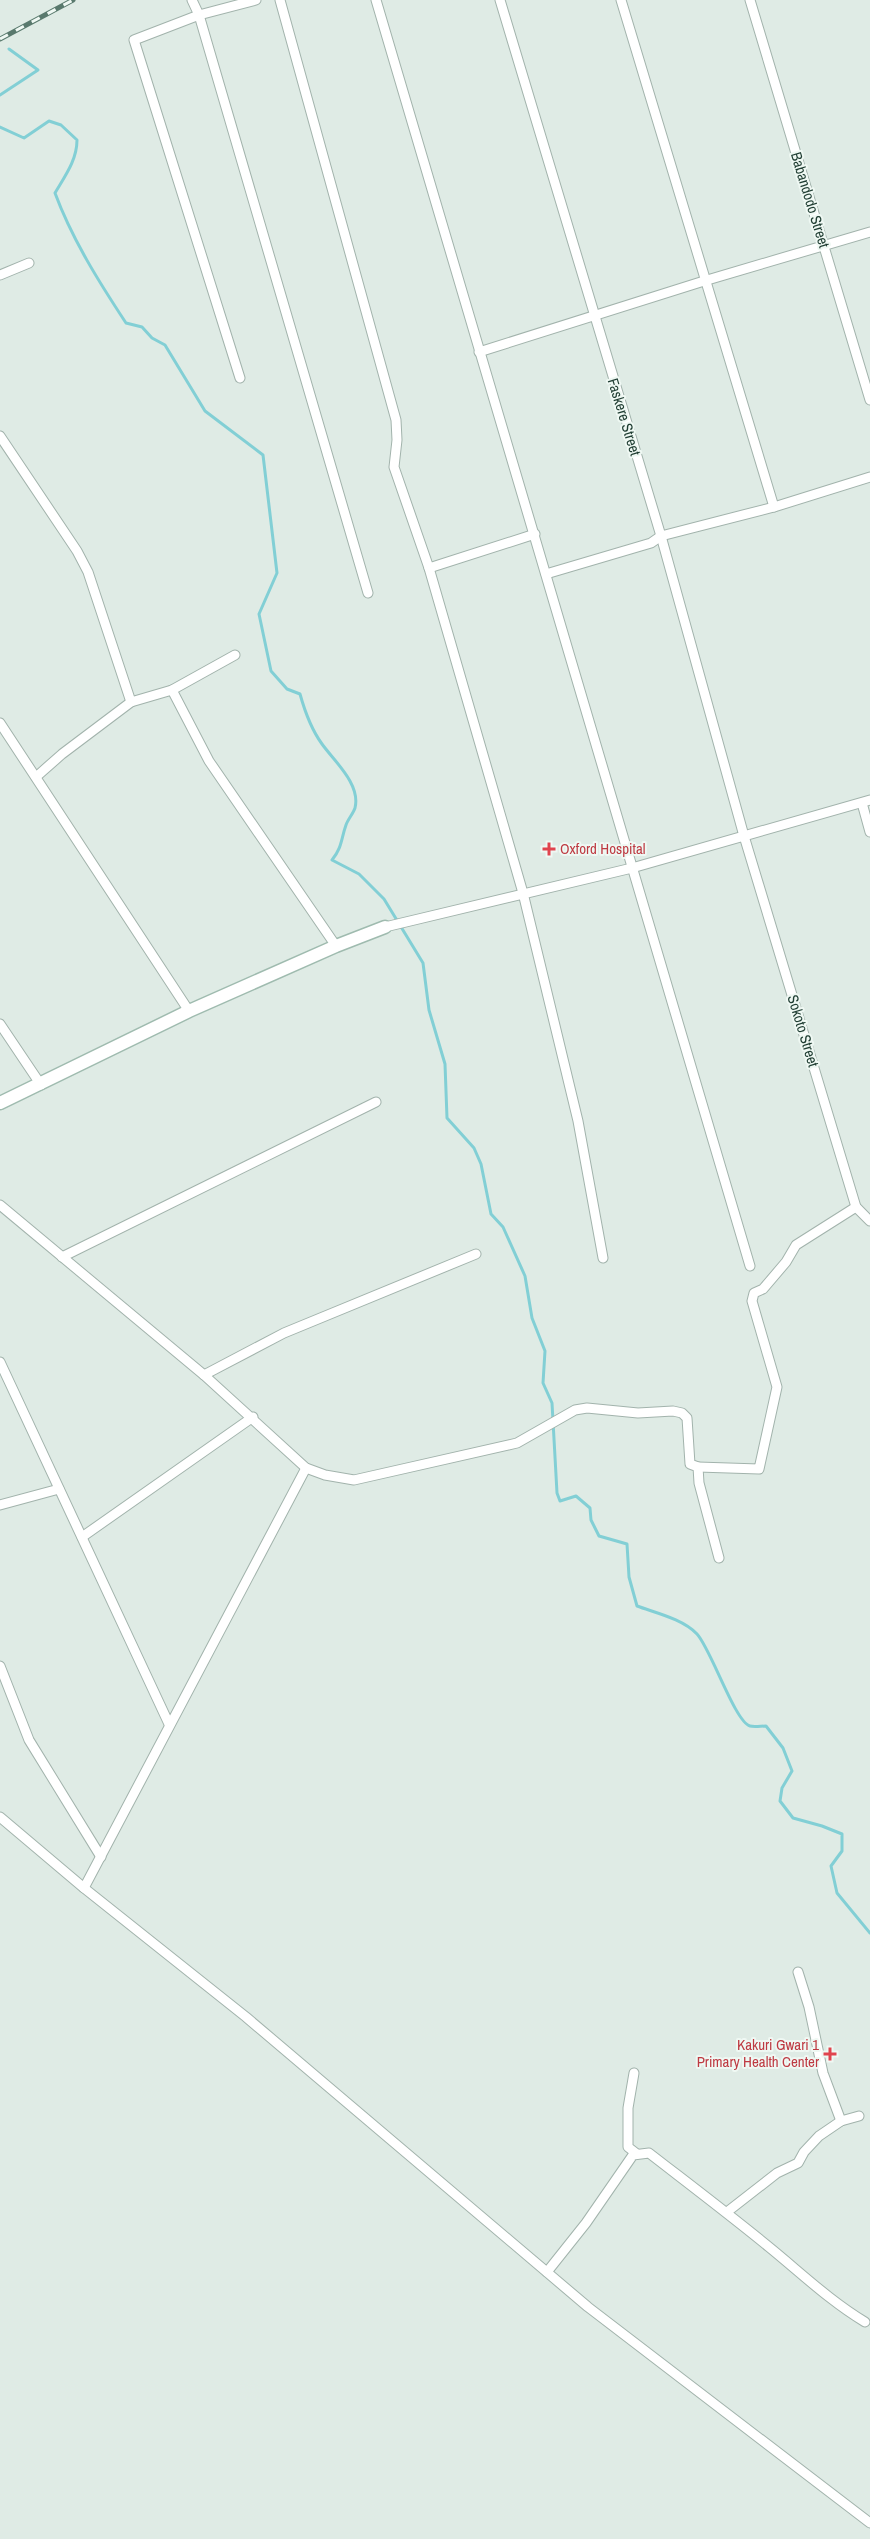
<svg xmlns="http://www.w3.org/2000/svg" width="870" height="2539" font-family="'Archivo Narrow',sans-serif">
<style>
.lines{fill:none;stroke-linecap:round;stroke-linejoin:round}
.stream{stroke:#82cfd5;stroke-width:3}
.minor-casing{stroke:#a2b3ac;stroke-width:11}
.secondary-casing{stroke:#9fbbaf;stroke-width:15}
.minor{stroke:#fff;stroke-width:9}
.secondary{stroke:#fff;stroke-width:12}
.rail-casing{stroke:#59796d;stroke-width:5}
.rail{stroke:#eff8f3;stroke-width:3;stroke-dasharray:9;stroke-linecap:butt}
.health-dot{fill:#e0444e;stroke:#eff8f3;stroke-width:2}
.labels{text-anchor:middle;stroke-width:4;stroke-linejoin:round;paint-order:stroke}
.street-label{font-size:15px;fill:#1f3d32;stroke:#eff8f3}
.health-label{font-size:15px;fill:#be3a42;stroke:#eff8f3;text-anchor:start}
</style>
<rect width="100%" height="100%" fill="#dfebe5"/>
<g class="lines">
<!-- stream -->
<g class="stream">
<polyline points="0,95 38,70 9,49"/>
<path d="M0,127l24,11 25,-17 12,4 16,15c0,20 -12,36 -22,53 17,46 44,89 71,130l16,4 10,11 13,7 40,66 58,44 14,118 -18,41 12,57 16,18 13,5c5,18 11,35 22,50 12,17 39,40 33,64 -2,6 -7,11 -9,17 -5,14 -4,23 -14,35l27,14 25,25 39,64 6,47 16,54 2,54 27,30 7,16 10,50 12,13 22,49 7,42 13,33 -2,32 9,20 5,90 3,8 16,-5 14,12 1,12 8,16 28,8 2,33 8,29c19,7 46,13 60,28 14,15 38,88 53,92 4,1 11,0 16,0l17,22 9,23 -10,17 -2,13 13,17 29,8 20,8v17l-11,15 6,27 33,40"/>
</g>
<!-- minor casing -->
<g class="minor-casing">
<g id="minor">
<polyline points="192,0 199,15 368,593"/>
<polyline points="280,0 396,420 397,440 394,467 429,568 523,893 578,1121 603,1258"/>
<polyline points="376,0 750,1266"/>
<polyline points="500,0 661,536 744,836 856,1207 870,1221"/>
<polyline points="621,0 774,507"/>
<polyline points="750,0 870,400"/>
<polyline points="0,275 29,263"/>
<polyline points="479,352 704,281 870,232"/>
<polyline points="240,378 134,40 199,15 256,0"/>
<polyline points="0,436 77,551 88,572 131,702"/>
<polyline points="429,568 535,534"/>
<polyline points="546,574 651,543 661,536 774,507 870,477"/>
<polyline points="172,690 209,761 336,946"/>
<polyline points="0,723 189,1011"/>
<polyline points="36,777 62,754 131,702 172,690 235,655"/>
<polyline points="862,803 870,832"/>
<polyline points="385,927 632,868 870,800"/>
<polyline points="0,1024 41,1085"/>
<polyline points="0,1205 204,1375 306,1468 325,1475 354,1480 517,1443 575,1410 587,1408 638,1413 673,1411 682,1413 687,1418 690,1464 698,1467 699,1483 719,1558"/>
<polyline points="62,1257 376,1102"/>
<polyline points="0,1362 169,1724"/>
<polyline points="204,1375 284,1333 476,1254"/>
<polyline points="698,1467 759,1469 777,1387 752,1301 754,1293 763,1289 786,1262 796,1245 856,1207"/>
<polyline points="0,1505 59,1489"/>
<polyline points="82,1537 253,1417"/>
<polyline points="0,1666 29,1740 101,1857"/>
<polyline points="0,1817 84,1888 246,2017 588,2307 870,2523"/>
<polyline points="84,1888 306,1468"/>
<polyline points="798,1972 809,2007 823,2073 841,2121"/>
<polyline points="634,2073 628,2108 628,2147 637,2154"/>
<polyline points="727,2212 777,2173 798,2163 804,2152 819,2136 841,2121 859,2116"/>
<path d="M547,2272l39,-49 47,-68 16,-2c40,31 81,62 120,94 32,26 61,54 96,75"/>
</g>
</g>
<!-- secondary casing -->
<g class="secondary-casing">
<polyline id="secondary" points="0,1103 189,1011 336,946 385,927"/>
</g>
<!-- minor -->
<use href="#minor" class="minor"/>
<!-- secondary -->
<use href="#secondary" class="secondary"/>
<!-- rail casing -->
<g class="rail-casing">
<polyline id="rail" points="0,39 73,0"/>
</g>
<!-- rail -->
<use href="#rail" class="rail"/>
</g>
<!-- markers -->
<g class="health-dot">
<path d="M546.5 841.5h5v5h5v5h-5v5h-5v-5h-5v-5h5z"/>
<path d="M827.5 2046.5h5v5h5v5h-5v5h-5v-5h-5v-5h5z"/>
</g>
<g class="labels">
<!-- street labels -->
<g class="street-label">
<text transform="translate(810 200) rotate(73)" y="5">Babandodo Street</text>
<text transform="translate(624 417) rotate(73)" y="5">Faskere Street</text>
<text transform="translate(803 1031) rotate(73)" y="5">Sokoto Street</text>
</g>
<!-- health labels -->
<g class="health-label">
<text x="560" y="854">Oxford Hospital</text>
<text x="819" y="2050" text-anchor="end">Kakuri Gwari 1<tspan x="819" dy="17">Primary Health Center</tspan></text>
</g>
</g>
</svg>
